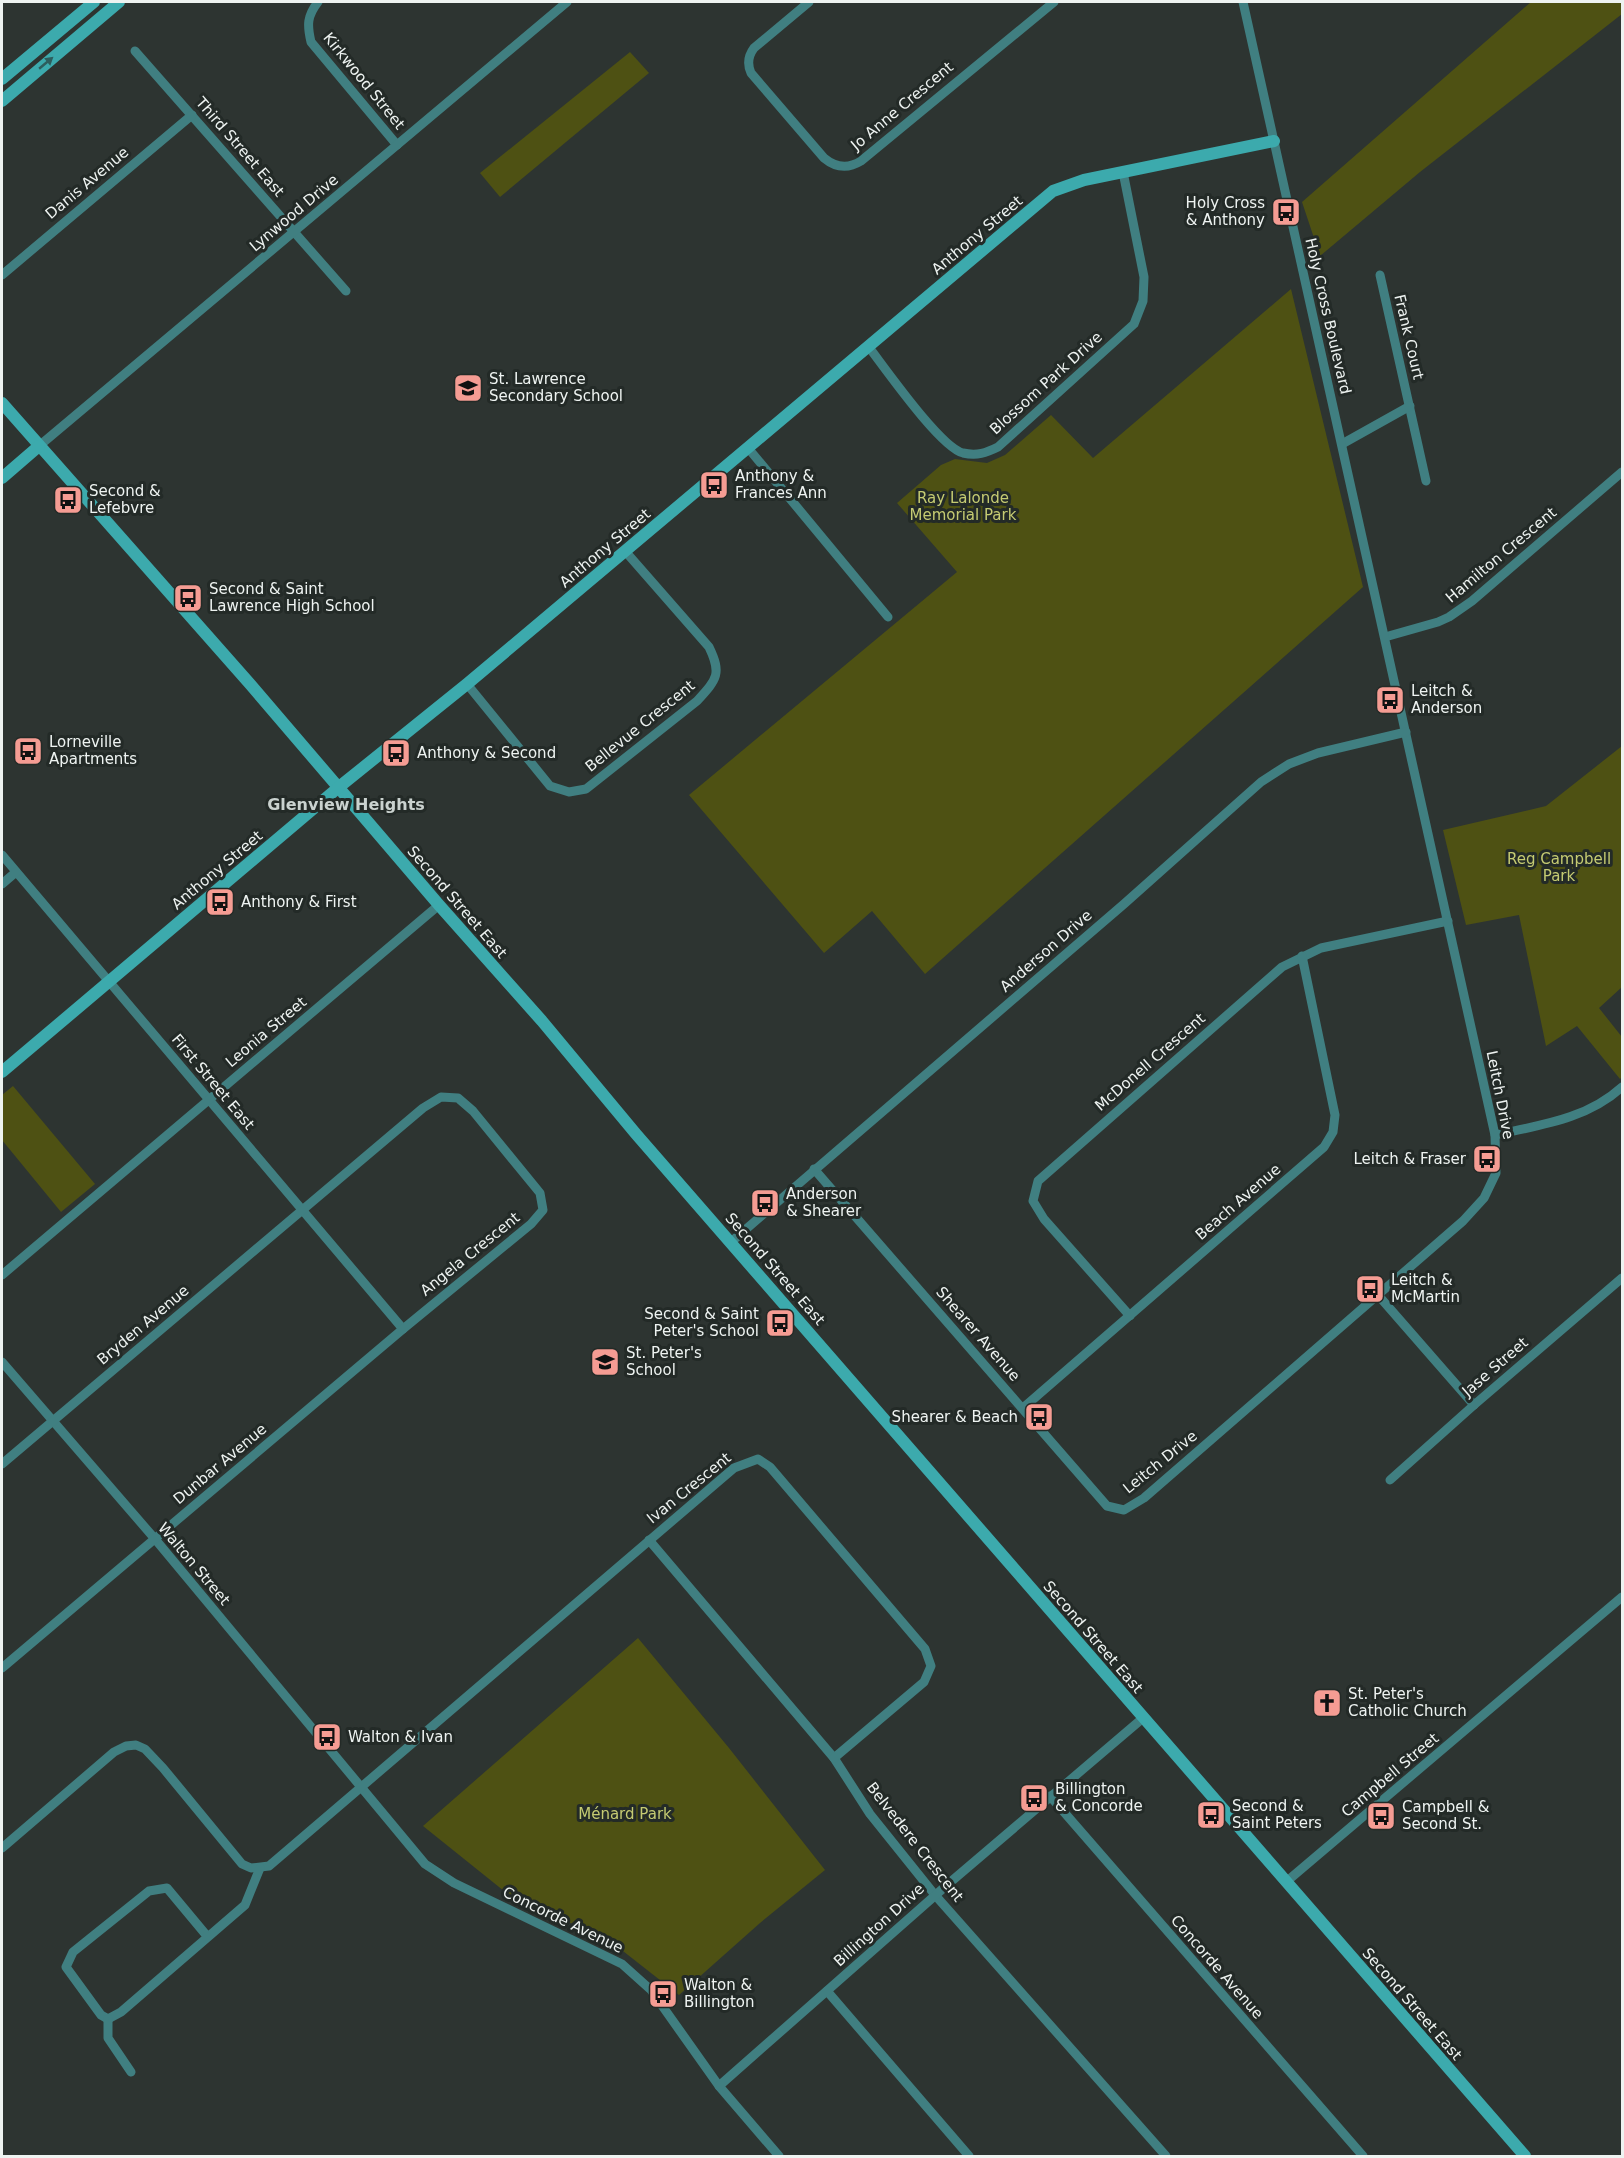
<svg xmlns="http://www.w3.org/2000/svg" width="1624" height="2158" font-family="'DejaVu Sans',sans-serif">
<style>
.green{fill:#4e5113}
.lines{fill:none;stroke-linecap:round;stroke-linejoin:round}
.street{stroke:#407f81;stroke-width:9}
.secondary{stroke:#3caaad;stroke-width:12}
.oneway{fill:#2d5d5d}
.labels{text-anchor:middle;stroke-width:6;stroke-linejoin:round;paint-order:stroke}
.street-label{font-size:15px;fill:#eef3f1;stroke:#232a27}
.poi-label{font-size:15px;fill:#eef3f1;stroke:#232a27;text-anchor:start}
.park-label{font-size:15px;fill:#c5cb72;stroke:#232a27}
.neighbourhood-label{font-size:16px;font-weight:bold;fill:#cad2cf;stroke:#232a27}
</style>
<rect width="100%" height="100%" fill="#2d3431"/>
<!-- green -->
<g class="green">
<polygon points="1531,2 1622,2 1622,14 1420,172 1320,256 1302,202"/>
<polygon points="630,52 649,73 500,197 480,173"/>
<polygon points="1291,289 1363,587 925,974 872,911 824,953 689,795 957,572 897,503 941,465 955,459 987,463 1005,455 1051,415 1093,458"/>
<polygon points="1622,746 1622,987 1599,1008 1622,1037 1622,1077 1620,1079 1577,1026 1546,1046 1519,915 1466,925 1443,830 1546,806"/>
<polygon points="13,1086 95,1184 61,1212 2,1140 2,1095"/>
<polygon points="638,1638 729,1748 825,1870 760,1923 679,1995 614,1944 504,1891 423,1826"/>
</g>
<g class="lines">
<!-- street -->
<g class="street">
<path d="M318,2c-11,14 -11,23 -7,40l86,103"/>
<path d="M809,2l-55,46c-6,8 -7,16 -3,25l73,85c12,10 24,11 37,3l193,-159"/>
<polyline points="135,51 346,291"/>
<polyline points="2,275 192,115"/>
<polyline points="1380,275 1426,481"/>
<path d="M868,346c17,22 72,101 95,107 14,3 23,0 35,-6l136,-123 9,-23 1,-24 -21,-105"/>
<polyline points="1342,444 1410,406"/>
<polyline points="39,446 567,2"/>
<polyline points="748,448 888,617"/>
<polyline points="1385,637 1438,622 1449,617 1472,601 1622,472"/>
<path d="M467,684l83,102 19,6 17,-3 111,-88c20,-22 25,-27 12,-54l-84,-96"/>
<polyline points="2,855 403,1329"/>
<polyline points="2,884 16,872"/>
<path d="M1495,1135c46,-10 92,-16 127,-48"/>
<polyline points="814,1169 1107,1506 1124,1510 1144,1498 1463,1221 1484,1198 1496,1173 1495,1135 1243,2"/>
<polyline points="731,1242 1124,904 1261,782 1289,764 1318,753 1406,732"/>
<polyline points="2,1275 439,905"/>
<polyline points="1378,1295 1474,1405"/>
<polyline points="1130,1316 1044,1219 1033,1201 1038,1181 1282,967 1321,948 1448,921"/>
<polyline points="2,1362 155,1539 425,1864 454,1883 622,1964 651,1990 719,2086 779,2156"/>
<polyline points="1023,1408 1324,1147 1333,1132 1335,1115 1302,956"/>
<polyline points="2,1464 423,1108 441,1097 458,1098 473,1111 540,1193 543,1210 531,1224 403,1329 2,1668"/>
<polyline points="1390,1480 1474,1405 1622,1278"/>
<polyline points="649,1540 834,1758 870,1814 935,1895 1166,2156"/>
<polyline points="1050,1796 1363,2156"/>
<polyline points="2,1848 114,1752 126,1746 136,1745 145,1749 163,1768 242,1864 251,1868 269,1866 734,1468 758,1459 770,1467 925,1649 931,1666 924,1682 834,1758"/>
<polyline points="1286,1882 1622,1597"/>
<polyline points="207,1936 167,1888 149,1891 73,1952 66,1967 101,2015 108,2019 121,2012 245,1905 260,1868"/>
<polyline points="827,1991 969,2156"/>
<polyline points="108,2019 108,2038 131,2072"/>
<polyline points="719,2086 947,1885 1143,1718"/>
</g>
<!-- secondary -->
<g class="secondary">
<polyline points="2,79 94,2"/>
<polyline points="2,101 119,2"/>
<polyline points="2,403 250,684 439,905 542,1021 636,1134 1525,2156"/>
<polyline points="2,478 39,446"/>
<polyline points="2,1072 339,787 467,684 1053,191 1084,180 1274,141"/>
</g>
</g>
<!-- one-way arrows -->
<defs><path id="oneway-solid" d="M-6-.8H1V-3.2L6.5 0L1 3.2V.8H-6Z" transform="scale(1.5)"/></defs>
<use class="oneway" href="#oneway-solid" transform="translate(46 63) rotate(-40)"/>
<!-- icons -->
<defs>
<g id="bus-square" transform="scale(1.5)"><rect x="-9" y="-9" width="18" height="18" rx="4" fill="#f59c93" stroke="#232a27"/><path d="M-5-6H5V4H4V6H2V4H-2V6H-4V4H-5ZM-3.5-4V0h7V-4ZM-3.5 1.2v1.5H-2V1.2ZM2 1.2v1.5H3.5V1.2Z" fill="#111"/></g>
<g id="school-square" transform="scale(1.5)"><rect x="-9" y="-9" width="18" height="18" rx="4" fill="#f59c93" stroke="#232a27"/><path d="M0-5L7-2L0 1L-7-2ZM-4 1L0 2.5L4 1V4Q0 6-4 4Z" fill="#111"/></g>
<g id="church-square" transform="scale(1.5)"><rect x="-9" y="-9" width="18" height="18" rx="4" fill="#f59c93" stroke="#232a27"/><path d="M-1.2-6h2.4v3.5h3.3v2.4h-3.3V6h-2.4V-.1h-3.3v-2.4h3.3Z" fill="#111"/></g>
</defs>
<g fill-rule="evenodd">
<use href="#bus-square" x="1286" y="212"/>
<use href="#school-square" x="468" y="388"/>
<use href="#bus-square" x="714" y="485"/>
<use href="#bus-square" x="68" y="500"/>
<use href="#bus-square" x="188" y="598"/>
<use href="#bus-square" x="1390" y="700"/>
<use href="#bus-square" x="28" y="751"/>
<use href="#bus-square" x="396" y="753"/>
<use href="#bus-square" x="220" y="902"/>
<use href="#bus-square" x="1487" y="1159"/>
<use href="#bus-square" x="765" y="1203"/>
<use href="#bus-square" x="1370" y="1289"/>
<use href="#bus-square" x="780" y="1323"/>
<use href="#school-square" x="605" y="1362"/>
<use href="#bus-square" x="1039" y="1417"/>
<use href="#church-square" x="1327" y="1703"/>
<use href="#bus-square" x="327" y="1737"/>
<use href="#bus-square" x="1034" y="1798"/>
<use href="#bus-square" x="1211" y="1815"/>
<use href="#bus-square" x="1381" y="1816"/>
<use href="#bus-square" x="663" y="1994"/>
</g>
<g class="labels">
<!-- street labels -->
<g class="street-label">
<text transform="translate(364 81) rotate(51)" y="5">Kirkwood Street</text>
<text transform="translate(902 106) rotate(-40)" y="5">Jo Anne Crescent</text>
<text transform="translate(240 147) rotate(49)" y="5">Third Street East</text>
<text transform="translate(87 183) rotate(-40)" y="5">Danis Avenue</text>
<text transform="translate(294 213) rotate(-40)" y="5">Lynwood Drive</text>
<text transform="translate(977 235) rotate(-40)" y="5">Anthony Street</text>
<text transform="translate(1328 316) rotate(77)" y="5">Holy Cross Boulevard</text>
<text transform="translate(1409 337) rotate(77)" y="5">Frank Court</text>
<text transform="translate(1046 383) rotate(-42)" y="5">Blossom Park Drive</text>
<text transform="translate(605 548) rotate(-40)" y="5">Anthony Street</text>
<text transform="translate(1501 555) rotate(-40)" y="5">Hamilton Crescent</text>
<text transform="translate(640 726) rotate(-39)" y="5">Bellevue Crescent</text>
<text transform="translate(217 870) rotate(-40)" y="5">Anthony Street</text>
<text transform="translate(457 902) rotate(49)" y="5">Second Street East</text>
<text transform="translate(1046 951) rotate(-41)" y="5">Anderson Drive</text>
<text transform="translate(266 1032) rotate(-40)" y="5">Leonia Street</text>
<text transform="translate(1150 1062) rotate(-41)" y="5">McDonell Crescent</text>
<text transform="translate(213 1082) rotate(50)" y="5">First Street East</text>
<text transform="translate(1500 1095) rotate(79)" y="5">Leitch Drive</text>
<text transform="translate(1238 1202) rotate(-41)" y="5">Beach Avenue</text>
<text transform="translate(470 1254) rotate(-39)" y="5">Angela Crescent</text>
<text transform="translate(775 1269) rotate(49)" y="5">Second Street East</text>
<text transform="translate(143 1325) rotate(-40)" y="5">Bryden Avenue</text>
<text transform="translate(978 1334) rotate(49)" y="5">Shearer Avenue</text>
<text transform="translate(1495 1367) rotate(-41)" y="5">Jase Street</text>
<text transform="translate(1160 1462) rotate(-39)" y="5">Leitch Drive</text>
<text transform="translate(220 1464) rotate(-40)" y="5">Dunbar Avenue</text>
<text transform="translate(689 1488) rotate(-39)" y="5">Ivan Crescent</text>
<text transform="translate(194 1564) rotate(50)" y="5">Walton Street</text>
<text transform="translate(1093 1637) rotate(49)" y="5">Second Street East</text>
<text transform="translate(1390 1775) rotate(-40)" y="5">Campbell Street</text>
<text transform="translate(915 1842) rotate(52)" y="5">Belvedere Crescent</text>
<text transform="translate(563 1920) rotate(26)" y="5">Concorde Avenue</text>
<text transform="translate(879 1925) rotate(-42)" y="5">Billington Drive</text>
<text transform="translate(1217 1967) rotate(49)" y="5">Concorde Avenue</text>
<text transform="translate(1412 2004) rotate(49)" y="5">Second Street East</text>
</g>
<!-- poi labels -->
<g class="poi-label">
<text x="1265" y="208" text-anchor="end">Holy Cross<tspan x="1265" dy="17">&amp; Anthony</tspan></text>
<text x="489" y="384">St. Lawrence<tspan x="489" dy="17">Secondary School</tspan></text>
<text x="735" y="481">Anthony &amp;<tspan x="735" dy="17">Frances Ann</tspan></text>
<text x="89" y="496">Second &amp;<tspan x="89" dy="17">Lefebvre</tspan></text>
<text x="209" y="594">Second &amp; Saint<tspan x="209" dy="17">Lawrence High School</tspan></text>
<text x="1411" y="696">Leitch &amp;<tspan x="1411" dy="17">Anderson</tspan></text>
<text x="49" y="747">Lorneville<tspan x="49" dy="17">Apartments</tspan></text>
<text x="417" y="758">Anthony &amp; Second</text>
<text x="241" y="907">Anthony &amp; First</text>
<text x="1466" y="1164" text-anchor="end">Leitch &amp; Fraser</text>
<text x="786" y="1199">Anderson<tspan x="786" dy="17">&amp; Shearer</tspan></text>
<text x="1391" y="1285">Leitch &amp;<tspan x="1391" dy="17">McMartin</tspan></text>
<text x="759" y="1319" text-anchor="end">Second &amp; Saint<tspan x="759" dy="17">Peter's School</tspan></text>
<text x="626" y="1358">St. Peter's<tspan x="626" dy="17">School</tspan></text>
<text x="1018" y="1422" text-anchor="end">Shearer &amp; Beach</text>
<text x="1348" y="1699">St. Peter's<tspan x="1348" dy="17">Catholic Church</tspan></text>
<text x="348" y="1742">Walton &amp; Ivan</text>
<text x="1055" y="1794">Billington<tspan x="1055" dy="17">&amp; Concorde</tspan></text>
<text x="1232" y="1811">Second &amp;<tspan x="1232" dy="17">Saint Peters</tspan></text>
<text x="1402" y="1812">Campbell &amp;<tspan x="1402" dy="17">Second St.</tspan></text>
<text x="684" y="1990">Walton &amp;<tspan x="684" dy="17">Billington</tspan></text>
</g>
<!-- park labels -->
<g class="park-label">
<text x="963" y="503">Ray Lalonde<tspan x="963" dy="17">Memorial Park</tspan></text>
<text x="1559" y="864">Reg Campbell<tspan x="1559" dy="17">Park</tspan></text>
<text x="625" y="1819">Ménard Park</text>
</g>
<!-- neighbourhood labels -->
<g class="neighbourhood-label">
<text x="346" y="810">Glenview Heights</text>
</g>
</g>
<!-- border -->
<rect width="1624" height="2158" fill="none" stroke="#eef3f1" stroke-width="6"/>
</svg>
